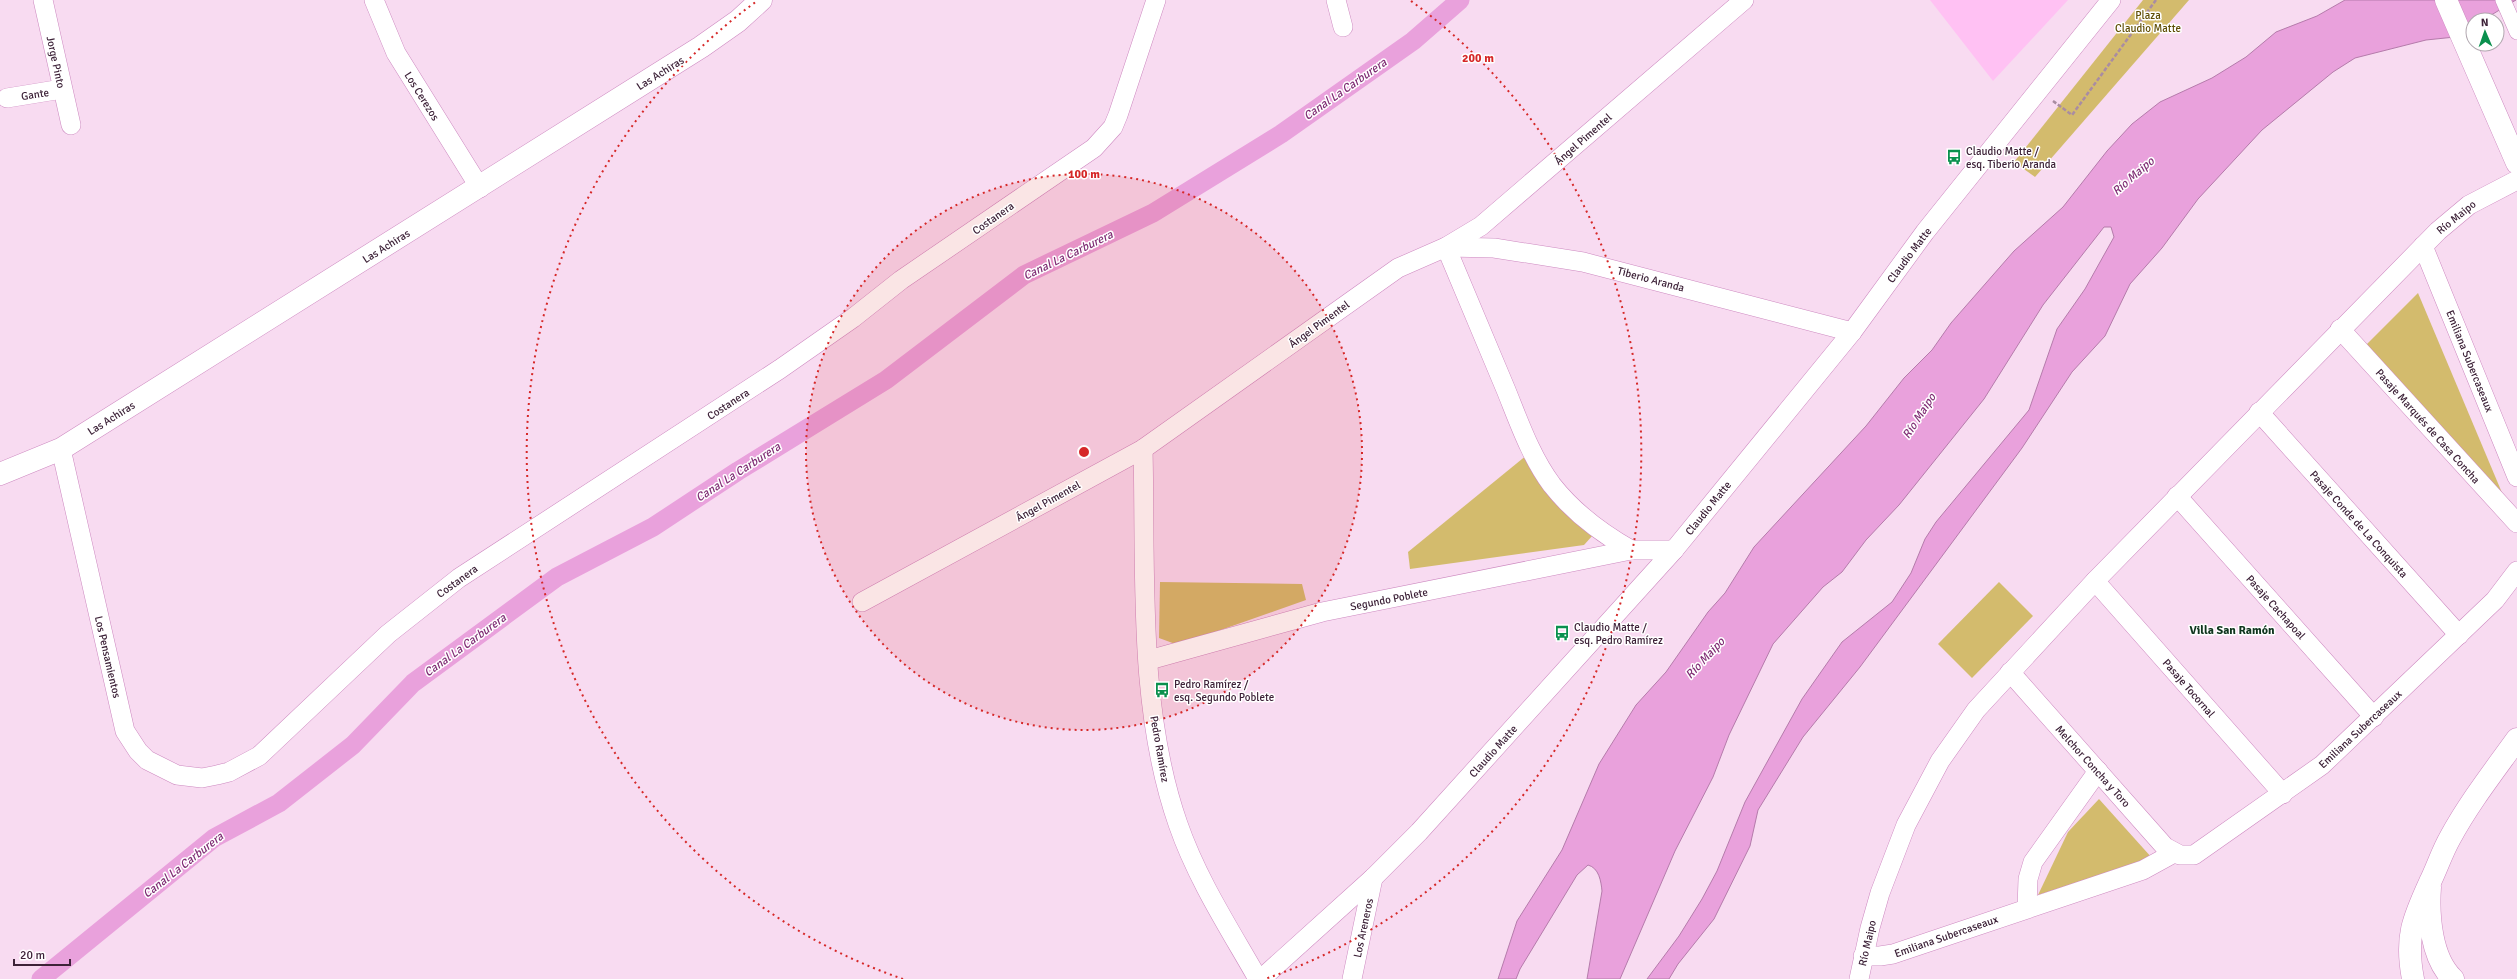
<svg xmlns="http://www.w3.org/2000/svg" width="2517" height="979" font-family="Signika,sans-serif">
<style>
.built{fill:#ffc1f3}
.green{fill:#d3bb6d}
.water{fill:#e9a1dc;stroke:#b57bab}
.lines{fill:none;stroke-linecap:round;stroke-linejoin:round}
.canal{stroke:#e9a1dc;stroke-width:19}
.pedestrian-casing{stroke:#cd89c0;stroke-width:16}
.minor-casing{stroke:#cd89c0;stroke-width:20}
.tertiary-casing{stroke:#cd89c0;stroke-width:23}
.primary-casing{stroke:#cd89c0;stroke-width:23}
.path{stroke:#a98ca2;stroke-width:2.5;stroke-dasharray:4 2;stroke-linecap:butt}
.pedestrian{stroke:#fff;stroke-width:15}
.minor{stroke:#fff;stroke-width:19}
.tertiary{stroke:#fff;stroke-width:22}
.primary{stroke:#fff;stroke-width:22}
.ring{fill:none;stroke:#d62828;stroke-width:2;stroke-dasharray:2 4}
.labels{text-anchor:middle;stroke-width:3;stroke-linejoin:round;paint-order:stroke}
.park-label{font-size:11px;fill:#5f4e05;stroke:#fff}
.street-label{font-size:11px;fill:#3d2238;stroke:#fff}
.poi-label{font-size:11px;fill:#3d2238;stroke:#fff;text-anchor:start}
.water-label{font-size:12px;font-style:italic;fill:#7f2d74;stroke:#fff}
.neighbourhood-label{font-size:12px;font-weight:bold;fill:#0f351e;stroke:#fff}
.centre{fill:#d62828;stroke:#fff;stroke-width:2}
.ring-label{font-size:12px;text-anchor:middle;font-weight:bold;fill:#d62828;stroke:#fff;stroke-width:3;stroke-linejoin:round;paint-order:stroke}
</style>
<rect width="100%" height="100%" fill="#f8dbf1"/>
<!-- built -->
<polygon class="built" points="1930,0 2068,0 1993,81"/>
<!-- green -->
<g class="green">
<polygon points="2143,0 2189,0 2035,177 2014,162"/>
<polygon points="2418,293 2508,507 2364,347"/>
<polygon points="1527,455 1593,535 1584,545 1410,569 1408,552"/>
<polygon points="1160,582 1302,584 1306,600 1178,645 1159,638"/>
<polygon points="1999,582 2033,616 1972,678 1938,644"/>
<polygon points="2099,799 2152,858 2038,895 2068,832"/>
</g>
<!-- water -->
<path class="water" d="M2345,0h171l-33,20h-10v6l-18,11 -29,3 -71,18 -22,14 -71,58 -64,69 -36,49 -32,36 -25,52 -33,36 -50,76 -162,219 -57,70 -45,73 -8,36 -36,73 -36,45 -9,15h-22l32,-43 23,-37 15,-28 28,-69 57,-103 40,-57 50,-40 19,-29 14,-34 11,-17 93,-112 28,-81 28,-40 29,-52 -3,-10h-7l-61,78 -59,94 -85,106 -33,35 -24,32 -19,15 -50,57 -44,91 -16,42 -38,74 -55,128h-33l15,-88c-1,-10 -3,-23 -14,-26l-11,10 -57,94 -4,10h-18l19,-58 45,-71 37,-86 37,-59 30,-33 42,-60 17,-19 29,-46 112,-121 38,-48 28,-28 19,-27 63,-72 49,-44 44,-56 25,-27 28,-22 52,-24 34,-21 30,-25 41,-16z"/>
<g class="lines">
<!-- canal -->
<polyline class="canal" points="41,979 214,838 279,803 353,745 413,683 557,577 653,527 738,471 886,380 1024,275 1153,213 1281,134 1413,41 1460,0"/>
<!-- pedestrian casing -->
<g class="pedestrian-casing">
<polyline id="pedestrian" points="2503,0 2517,32"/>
</g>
<!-- minor casing -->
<g class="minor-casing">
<g id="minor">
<polyline points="43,0 71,125"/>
<polyline points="374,0 396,53 480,188"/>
<polyline points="1336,0 1343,27"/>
<polyline points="7,98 62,89"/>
<polyline points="2423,246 2517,477"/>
<path d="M1446,247c20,47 40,95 60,143 13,32 25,67 46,95 22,28 49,48 79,65"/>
<polyline points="1447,247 1494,248 1583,262 1852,332"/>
<polyline points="2340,329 2517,523"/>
<polyline points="2259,412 2459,635"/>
<polyline points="61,449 125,731 138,751 147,760 177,775 202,778 217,775 229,772 259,756 388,634 459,578 780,369 853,318 901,280 1094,148 1113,127 1118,115 1156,0"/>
<path d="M1143,449c3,122 -6,258 35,375 19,55 51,104 80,155"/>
<polyline points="2177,496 2374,717"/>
<polyline points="2095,581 2283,794"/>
<polyline points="862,602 1143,449 1398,268 1446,247 1481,226 1744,0"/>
<polyline points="1149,660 1322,612 1631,550 1674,550"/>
<polyline points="2010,672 2165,847 2180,855 2194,855 2322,765 2495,600 2517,571"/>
<polyline points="2027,908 2028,879 2033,862 2098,771"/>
<polyline points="1863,956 1880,956 1893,954 2143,870 2174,853"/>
<polyline points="1261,979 1373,878 1419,832 1674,550 1852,332 1925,232 2111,0"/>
<polyline points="1352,979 1373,878"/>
<polyline points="1859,979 1870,928 1880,893 1906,825 1940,761 1976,710 2095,581 2438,231 2469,205 2517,180"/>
</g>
</g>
<!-- tertiary casing -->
<g class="tertiary-casing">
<polyline id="tertiary" points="0,474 61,449 701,47 738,21 761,0"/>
</g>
<!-- primary casing -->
<g class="primary-casing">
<g id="primary">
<polyline points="2446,0 2517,163"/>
<path d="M2430,887c-2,29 1,71 23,92"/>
<path d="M2413,979c-8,-42 0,-60 17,-97 7,-14 12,-30 20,-44 19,-35 44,-67 67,-99"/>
</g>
</g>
<!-- path -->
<polyline class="path" points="2053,101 2072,115 2156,0"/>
<!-- pedestrian -->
<use href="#pedestrian" class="pedestrian"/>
<!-- minor -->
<use href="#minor" class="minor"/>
<!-- tertiary -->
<use href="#tertiary" class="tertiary"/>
<!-- primary -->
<use href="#primary" class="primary"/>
</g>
<!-- distance rings -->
<circle cx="1084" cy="452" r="278" fill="#d62828" fill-opacity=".12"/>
<g class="ring">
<circle cx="1084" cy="452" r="278"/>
<path d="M903 979A557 557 0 0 1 757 1M1411 1A557 557 0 0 1 1265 979"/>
</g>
<!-- icons -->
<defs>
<g id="bus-bare" transform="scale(1.2)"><path d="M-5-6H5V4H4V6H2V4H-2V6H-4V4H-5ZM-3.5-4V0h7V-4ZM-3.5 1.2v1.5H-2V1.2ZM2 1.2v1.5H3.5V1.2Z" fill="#0a904e" stroke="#fff" stroke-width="2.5" paint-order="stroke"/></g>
</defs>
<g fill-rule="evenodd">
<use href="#bus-bare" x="1954" y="157"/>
<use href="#bus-bare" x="1562" y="633"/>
<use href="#bus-bare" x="1162" y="690"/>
</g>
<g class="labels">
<!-- park labels -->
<g class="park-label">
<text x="2148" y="19">Plaza<tspan x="2148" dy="13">Claudio Matte</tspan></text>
</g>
<!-- street labels -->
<g class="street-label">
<text transform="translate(56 62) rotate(78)" y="4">Jorge Pinto</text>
<text transform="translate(660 73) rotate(-32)" y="4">Las Achiras</text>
<text transform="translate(35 94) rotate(-9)" y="4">Gante</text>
<text transform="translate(422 96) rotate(58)" y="4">Los Cerezos</text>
<text transform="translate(1583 139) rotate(-41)" y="4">Ángel Pimentel</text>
<text transform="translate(2456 217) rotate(-39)" y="4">Río Maipo</text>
<text transform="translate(993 218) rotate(-35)" y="4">Costanera</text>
<text transform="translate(386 246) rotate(-32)" y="4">Las Achiras</text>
<text transform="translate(1909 255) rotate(-53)" y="4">Claudio Matte</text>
<text transform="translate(1651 279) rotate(15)" y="4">Tiberio Aranda</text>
<text transform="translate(1319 324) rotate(-36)" y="4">Ángel Pimentel</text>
<text transform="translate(2470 361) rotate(68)" y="4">Emiliana Subercaseaux</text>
<text transform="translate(728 404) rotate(-33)" y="4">Costanera</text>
<text transform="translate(111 418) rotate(-32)" y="4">Las Achiras</text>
<text transform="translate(2428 426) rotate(48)" y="4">Pasaje Marqués de Casa Concha</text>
<text transform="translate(1048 501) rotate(-29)" y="4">Ángel Pimentel</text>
<text transform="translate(1708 508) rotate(-51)" y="4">Claudio Matte</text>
<text transform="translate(2359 524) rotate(48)" y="4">Pasaje Conde de La Conquista</text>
<text transform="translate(457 581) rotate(-36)" y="4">Costanera</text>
<text transform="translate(1389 599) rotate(-11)" y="4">Segundo Poblete</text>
<text transform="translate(2276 607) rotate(48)" y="4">Pasaje Cachapoal</text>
<text transform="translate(108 657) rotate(77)" y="4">Los Pensamientos</text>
<text transform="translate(2189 688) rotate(49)" y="4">Pasaje Tocornal</text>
<text transform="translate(2360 729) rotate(-43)" y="4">Emiliana Subercaseaux</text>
<text transform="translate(1160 749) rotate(80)" y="4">Pedro Ramírez</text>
<text transform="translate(1493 751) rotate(-48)" y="4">Claudio Matte</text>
<text transform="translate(2093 766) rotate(48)" y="4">Melchor Concha y Toro</text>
<text transform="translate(1363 928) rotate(-78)" y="4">Los Areneros</text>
<text transform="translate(1946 936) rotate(-19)" y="4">Emiliana Subercaseaux</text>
<text transform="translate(1867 943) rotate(-77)" y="4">Río Maipo</text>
</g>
<!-- poi labels -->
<g class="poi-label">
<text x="1966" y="155">Claudio Matte /<tspan x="1966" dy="13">esq. Tiberio Aranda</tspan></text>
<text x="1574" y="631">Claudio Matte /<tspan x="1574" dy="13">esq. Pedro Ramírez</tspan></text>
<text x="1174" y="688">Pedro Ramírez /<tspan x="1174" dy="13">esq. Segundo Poblete</tspan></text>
</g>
<!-- water labels -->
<g class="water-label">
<text transform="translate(1345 89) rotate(-35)" y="4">Canal La Carburera</text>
<text transform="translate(2133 176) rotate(-41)" y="4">Río Maipo</text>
<text transform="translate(1068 255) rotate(-26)" y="4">Canal La Carburera</text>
<text transform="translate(1919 416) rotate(-57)" y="4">Río Maipo</text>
<text transform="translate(738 472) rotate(-33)" y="4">Canal La Carburera</text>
<text transform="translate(465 645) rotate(-36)" y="4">Canal La Carburera</text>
<text transform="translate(1705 658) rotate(-47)" y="4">Río Maipo</text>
<text transform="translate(183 865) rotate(-38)" y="4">Canal La Carburera</text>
</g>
<!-- neighbourhood labels -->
<g class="neighbourhood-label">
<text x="2232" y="634">Villa San Ramón</text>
</g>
</g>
<circle cx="1084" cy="452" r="6" class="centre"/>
<g class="ring-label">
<text x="1478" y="62">200 m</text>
<text x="1084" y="178">100 m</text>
</g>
<!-- north arrow -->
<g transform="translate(2485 32) rotate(358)"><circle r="19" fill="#ffffff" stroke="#b1a7af"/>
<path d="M0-3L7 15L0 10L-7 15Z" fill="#0a904e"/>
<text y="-6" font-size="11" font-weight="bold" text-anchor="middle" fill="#3d2238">N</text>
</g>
<!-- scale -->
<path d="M14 959v6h56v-6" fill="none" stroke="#3d2238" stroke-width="2"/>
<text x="20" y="959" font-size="12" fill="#3d2238" stroke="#ffffff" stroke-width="3" paint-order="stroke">20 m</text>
</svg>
